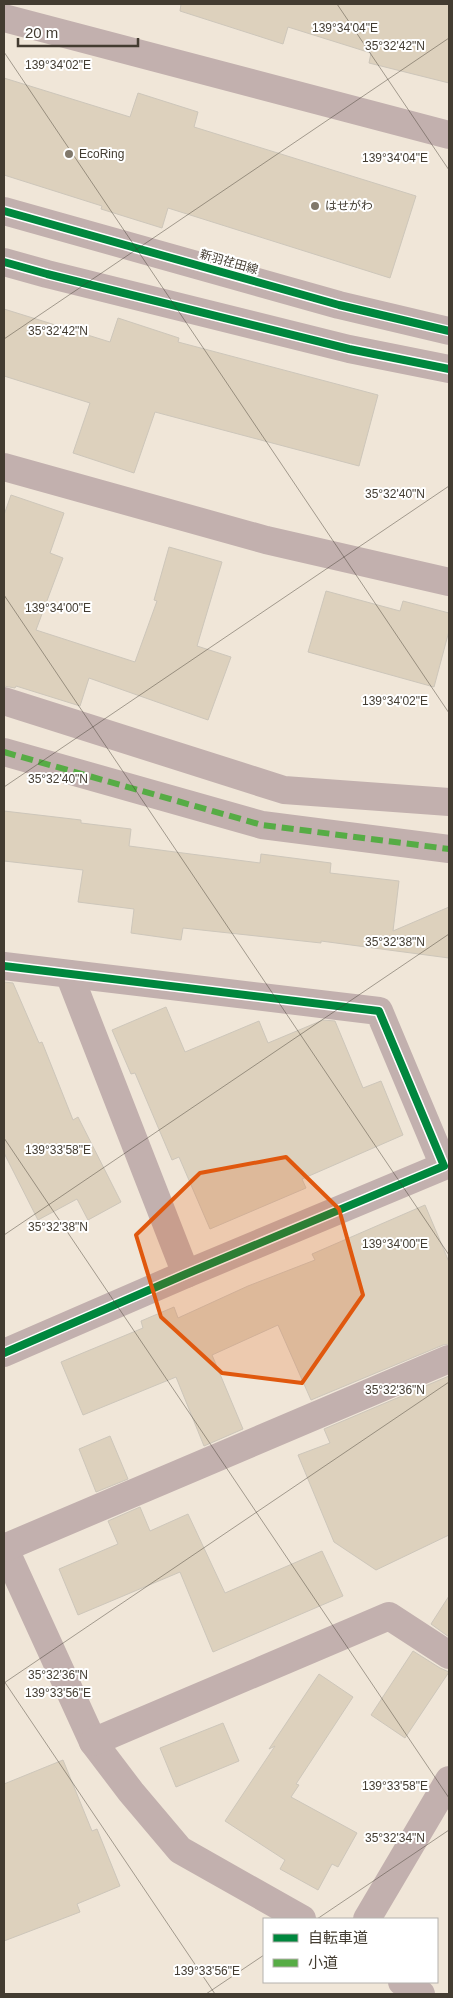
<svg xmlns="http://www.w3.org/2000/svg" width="453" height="1998" font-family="Arial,'Noto Sans JP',sans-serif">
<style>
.building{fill:#ddd1bd;stroke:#cdc6ba}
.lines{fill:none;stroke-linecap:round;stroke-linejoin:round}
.minor{stroke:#c2b0ae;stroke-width:28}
.quiet{stroke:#56ac45;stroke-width:6;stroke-dasharray:12 6;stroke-linecap:butt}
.cycleway-casing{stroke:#fff;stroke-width:11}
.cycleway{stroke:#00873e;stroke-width:8}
.marked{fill:#e0580e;fill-opacity:0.2;stroke:#e0580e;stroke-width:4;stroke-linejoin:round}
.ticks{fill:none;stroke:#433c31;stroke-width:1;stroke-opacity:0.45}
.poi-dot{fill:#80786b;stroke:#fff;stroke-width:2}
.labels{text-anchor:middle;stroke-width:4;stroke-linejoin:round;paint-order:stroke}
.poi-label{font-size:12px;fill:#433c31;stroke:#fff;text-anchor:start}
.street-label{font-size:12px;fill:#433c31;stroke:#fff}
.ticks-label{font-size:12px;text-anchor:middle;fill:#433c31;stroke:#fff;stroke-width:4;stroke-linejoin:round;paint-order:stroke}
</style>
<rect width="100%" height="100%" fill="#f0e6d8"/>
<!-- building -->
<g class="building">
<polygon points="181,4 449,4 449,83 369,63 371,53 288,27 283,44 180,11"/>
<polygon points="4,78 130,117 138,93 198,112 194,127 416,196 390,278 168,208 162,228 101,209 102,206 4,175"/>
<polygon points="4,309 110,342 118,318 179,338 178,342 378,395 359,466 155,412 134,473 73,453 90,403 4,376"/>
<polygon points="11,495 64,513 50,553 63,558 36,630 135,662 157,601 154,600 169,547 222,562 197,646 231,657 208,720 89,678 80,706 16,686 15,688 4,686 4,515"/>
<polygon points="326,591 400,611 403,601 449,613 449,631 434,687 308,652"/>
<polygon points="4,811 81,820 81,823 131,829 129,846 260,863 261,854 331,863 330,873 399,881 393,931 449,907 449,958 321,941 321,943 183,928 181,940 131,933 134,909 78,902 83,870 4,861"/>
<polygon points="4,982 13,983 39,1043 42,1042 73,1120 78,1117 121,1202 88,1220 77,1199 38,1220 4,1153"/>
<polygon points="166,1007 185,1052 259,1021 268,1043 323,1020 335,1021 363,1088 381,1081 403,1135 302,1179 306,1188 210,1229 179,1157 172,1160 135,1073 131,1074 112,1030"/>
<polygon points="425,1205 449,1262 449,1344 443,1345 311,1400 278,1325 212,1355 243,1429 204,1446 176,1377 83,1415 61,1362 143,1328 141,1321 174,1307 178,1318 248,1286 315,1260 312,1254"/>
<polygon points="449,1376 449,1535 376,1570 334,1542 298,1455 330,1443 324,1429"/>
<polygon points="110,1436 128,1479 96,1492 79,1449"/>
<polygon points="140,1507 150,1531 188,1514 225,1593 322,1551 343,1596 213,1652 180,1572 78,1615 59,1569 118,1544 108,1521"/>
<polygon points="449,1596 449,1637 431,1624"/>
<polygon points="413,1651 440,1668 449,1672 405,1738 371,1715"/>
<polygon points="319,1674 353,1697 296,1784 299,1785 291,1797 357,1833 338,1867 332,1864 318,1890 280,1869 285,1860 225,1821 275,1746 269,1749"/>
<polygon points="223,1723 239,1761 176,1787 160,1748"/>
<polygon points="63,1760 92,1831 97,1829 120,1886 77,1904 80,1912 4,1941 4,1784"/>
</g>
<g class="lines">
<!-- minor -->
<g class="minor">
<polyline points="4,18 449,135"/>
<polyline points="4,211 339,305 449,331"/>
<polyline points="4,262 47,274 349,349 449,369"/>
<polyline points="4,467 266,540 449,582"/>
<polyline points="4,701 284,790 449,802"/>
<polyline points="4,752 262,825 449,849"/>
<polyline points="4,966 379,1011 444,1166 186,1274 4,1353"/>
<polyline points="69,974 186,1274"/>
<polyline points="4,1547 93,1742 131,1792 180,1850 302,1919"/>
<polyline points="4,1548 449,1359"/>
<polyline points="93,1742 389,1616 449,1655"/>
<polyline points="367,1919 449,1780"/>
<polyline points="402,1982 421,1994"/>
</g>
<!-- quiet -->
<polyline class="quiet" points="4,752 262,825 449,849"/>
<!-- cycleway casing -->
<g class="cycleway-casing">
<g id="cycleway">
<polyline points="4,211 339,305 449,331"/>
<polyline points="4,262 47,274 349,349 449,369"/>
<polyline points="4,966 379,1011 444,1166 186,1274 4,1353"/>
</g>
</g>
<!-- cycleway -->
<use href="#cycleway" class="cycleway"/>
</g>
<!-- marked area -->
<path class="marked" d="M286,1157l53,52 24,86 -61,88 -80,-10 -61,-56 -25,-82 64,-62z"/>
<!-- ticks -->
<path class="ticks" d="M337,4l112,166M4,52l445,661M4,339l445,-301M4,595l445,660M4,787l445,-301M4,1138l445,660M4,1235l445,-301M4,1681l211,313M4,1683l445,-301M317,1919l132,-89M206,1994l58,-39"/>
<!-- markers -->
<g class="poi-dot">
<circle cx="69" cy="154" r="5"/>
<circle cx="315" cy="206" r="5"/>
</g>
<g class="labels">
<!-- poi labels -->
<g class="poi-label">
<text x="79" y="158">EcoRing</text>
<text x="325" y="210">はせがわ</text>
</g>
<!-- street labels -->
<g class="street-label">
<text transform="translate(229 262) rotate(16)" y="4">新羽荏田線</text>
</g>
</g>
<g class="ticks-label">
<text x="345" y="32">139°34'04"E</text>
<text x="395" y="50">35°32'42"N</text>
<text x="58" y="69">139°34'02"E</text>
<text x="395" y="162">139°34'04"E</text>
<text x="58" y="335">35°32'42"N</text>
<text x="395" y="498">35°32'40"N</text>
<text x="58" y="612">139°34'00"E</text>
<text x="395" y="705">139°34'02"E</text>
<text x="58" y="783">35°32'40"N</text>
<text x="395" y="946">35°32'38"N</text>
<text x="58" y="1154">139°33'58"E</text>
<text x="58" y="1231">35°32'38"N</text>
<text x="395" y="1248">139°34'00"E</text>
<text x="395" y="1394">35°32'36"N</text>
<text x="58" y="1679">35°32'36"N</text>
<text x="58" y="1697">139°33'56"E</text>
<text x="395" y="1790">139°33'58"E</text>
<text x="395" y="1842">35°32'34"N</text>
<text x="207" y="1975">139°33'56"E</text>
</g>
<!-- border -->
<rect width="453" height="1998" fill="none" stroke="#433c31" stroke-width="10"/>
<!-- legend -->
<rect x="263" y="1918" width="175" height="65" fill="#ffffff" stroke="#b4b1ad"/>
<rect x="273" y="1934" width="25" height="8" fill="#00873e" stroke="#b4b1ad"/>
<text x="308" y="1943" font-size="15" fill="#433c31">自転車道</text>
<rect x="273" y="1959" width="25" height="8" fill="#56ac45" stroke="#b4b1ad"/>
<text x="308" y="1968" font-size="15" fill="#433c31">小道</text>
<!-- scale -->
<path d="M18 38v8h120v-8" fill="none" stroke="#433c31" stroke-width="2.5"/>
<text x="25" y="38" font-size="15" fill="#433c31" stroke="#ffffff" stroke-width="4" paint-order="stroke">20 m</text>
</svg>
